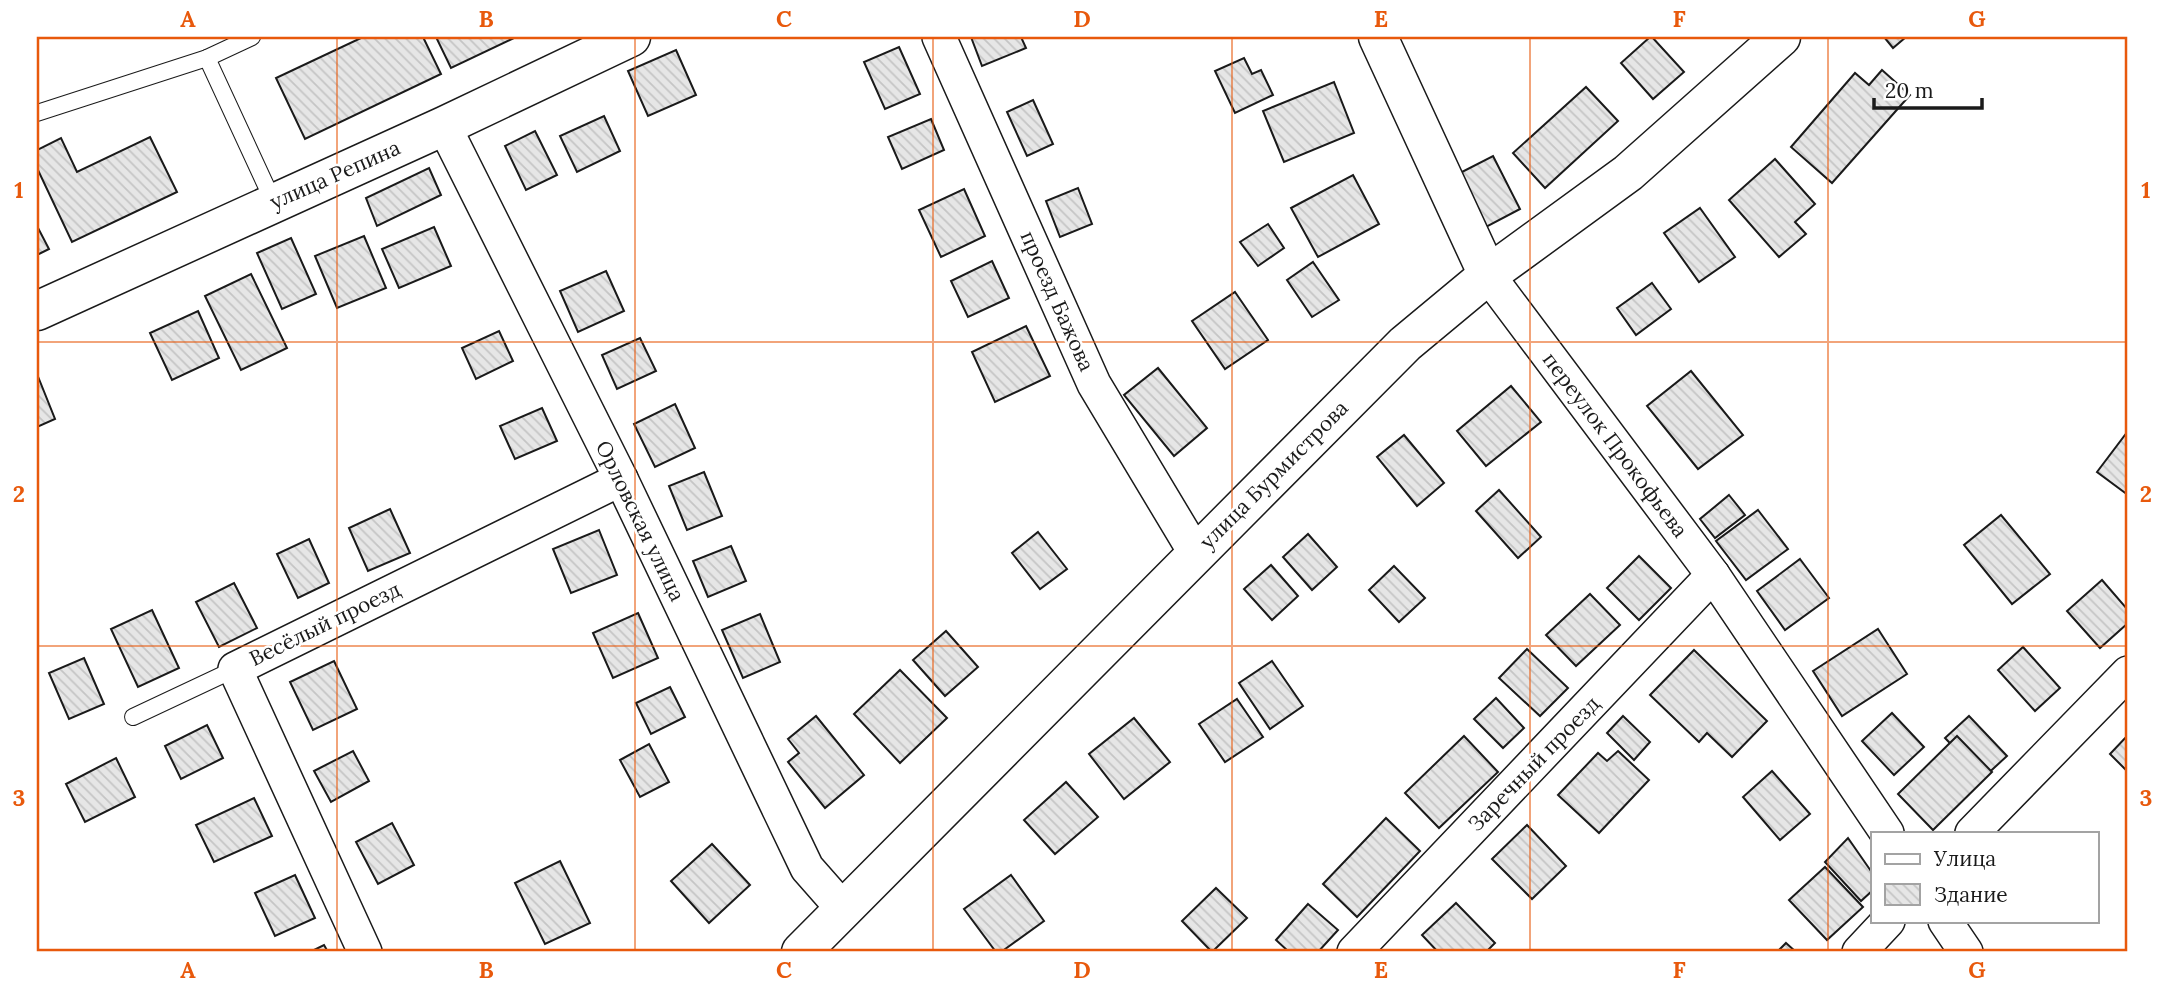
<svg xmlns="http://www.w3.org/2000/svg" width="2165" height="989" font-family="Lora,serif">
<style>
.building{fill:url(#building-back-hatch);stroke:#1a1a1a;stroke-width:2}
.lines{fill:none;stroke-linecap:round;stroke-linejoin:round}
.service-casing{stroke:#1a1a1a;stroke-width:18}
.minor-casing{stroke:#1a1a1a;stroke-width:36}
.tertiary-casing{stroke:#1a1a1a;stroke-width:41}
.service{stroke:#fff;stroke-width:16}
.minor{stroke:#fff;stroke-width:33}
.tertiary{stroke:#fff;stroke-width:38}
.grid{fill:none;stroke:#e8590c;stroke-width:2;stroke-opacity:0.55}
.labels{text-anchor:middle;stroke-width:5;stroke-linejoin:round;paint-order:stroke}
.street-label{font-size:21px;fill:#1a1a1a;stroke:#fff}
.neatline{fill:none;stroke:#e8590c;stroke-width:2.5}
.grid-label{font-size:23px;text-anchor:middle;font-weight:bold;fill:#e8590c}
</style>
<defs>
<pattern id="building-back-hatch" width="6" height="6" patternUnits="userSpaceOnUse" patternTransform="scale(1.75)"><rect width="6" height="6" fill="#e6e6e6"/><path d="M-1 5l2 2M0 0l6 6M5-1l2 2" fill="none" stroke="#c5c5c5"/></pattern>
</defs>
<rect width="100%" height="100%" fill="#fff"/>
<!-- building -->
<g class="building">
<polygon points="363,37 423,37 441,74 305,139 276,78"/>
<polygon points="436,37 516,37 451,68"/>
<polygon points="971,37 1021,37 1026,48 982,66"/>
<polygon points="1650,37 1652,37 1684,72 1653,99 1621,63"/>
<polygon points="1884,37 1906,37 1893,48"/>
<polygon points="899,47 920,94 885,109 864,62"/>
<polygon points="676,50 696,95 648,116 628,71"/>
<polygon points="1244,58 1252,74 1261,70 1273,95 1235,113 1215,71"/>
<polygon points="1882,70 1910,95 1832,183 1791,147 1855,73 1869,85"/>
<polygon points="1334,82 1354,133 1284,162 1263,111"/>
<polygon points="1586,87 1618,121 1545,188 1513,153"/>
<polygon points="1033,100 1053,144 1027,156 1007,112"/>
<polygon points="604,116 620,151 577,172 560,136"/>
<polygon points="931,119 944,150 902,169 888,137"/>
<polygon points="535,131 557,175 526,190 505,146"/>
<polygon points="150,137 177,192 72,242 37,168 37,150 61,138 77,172"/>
<polygon points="1493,156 1520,209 1486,227 1458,174"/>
<polygon points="1775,159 1815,204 1795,222 1806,234 1779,257 1729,200"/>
<polygon points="429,168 441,195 377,226 366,198"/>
<polygon points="1353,175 1379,224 1318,257 1291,208"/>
<polygon points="1078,188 1092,224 1060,237 1046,201"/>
<polygon points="964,189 985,236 941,257 919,210"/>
<polygon points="1700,208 1735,257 1699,282 1664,233"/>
<polygon points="1268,224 1284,248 1258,266 1240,242"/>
<polygon points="37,226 49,249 37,255"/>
<polygon points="434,227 451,266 399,288 382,249"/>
<polygon points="364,236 386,288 337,308 315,256"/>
<polygon points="291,238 316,294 282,309 257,253"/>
<polygon points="992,261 1009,298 968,317 951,281"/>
<polygon points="1313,262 1339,300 1312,317 1287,280"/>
<polygon points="606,271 624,311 578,332 560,291"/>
<polygon points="251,274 287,348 241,370 205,296"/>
<polygon points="1652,283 1671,309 1636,335 1617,308"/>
<polygon points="1235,292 1268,340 1225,369 1192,321"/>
<polygon points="198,311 219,358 172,380 150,333"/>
<polygon points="1026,326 1050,376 995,402 972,352"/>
<polygon points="499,331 513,361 476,379 462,348"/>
<polygon points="640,338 656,371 617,389 602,355"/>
<polygon points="1158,368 1207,428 1174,456 1124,395"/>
<polygon points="1691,371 1743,435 1698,469 1647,406"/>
<polygon points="37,374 55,419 37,427"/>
<polygon points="1511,386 1541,422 1486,466 1457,431"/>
<polygon points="675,404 695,448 655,467 634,424"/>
<polygon points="542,408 557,441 515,459 500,426"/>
<polygon points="2128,431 2128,495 2097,472"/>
<polygon points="1404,435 1444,483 1417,506 1377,457"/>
<polygon points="704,472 722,516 687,530 669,486"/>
<polygon points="1499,490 1541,537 1518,558 1476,511"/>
<polygon points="1729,495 1745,515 1715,538 1700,519"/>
<polygon points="390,509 410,553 368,571 349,528"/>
<polygon points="1758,510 1788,549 1746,580 1716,541"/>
<polygon points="2001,515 2050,574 2012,604 1964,545"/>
<polygon points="599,530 617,575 571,593 553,549"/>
<polygon points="1038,532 1067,569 1040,589 1012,553"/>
<polygon points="1308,534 1337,567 1312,590 1283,557"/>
<polygon points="309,539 329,583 298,598 277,554"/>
<polygon points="731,546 746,581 708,597 693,561"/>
<polygon points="1639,556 1671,588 1639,620 1607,588"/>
<polygon points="1800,559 1829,598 1785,630 1757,591"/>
<polygon points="1271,565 1298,596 1272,620 1244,589"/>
<polygon points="1394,566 1425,598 1399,622 1369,590"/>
<polygon points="2102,580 2128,610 2128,623 2100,648 2067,611"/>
<polygon points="234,583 257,628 219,647 196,602"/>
<polygon points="1590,594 1620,625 1576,666 1546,635"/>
<polygon points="152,610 179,668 138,687 111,629"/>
<polygon points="638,613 658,658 613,678 593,633"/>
<polygon points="760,614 780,662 743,678 722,630"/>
<polygon points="1878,629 1907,674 1842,716 1813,671"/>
<polygon points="946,631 978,667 945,696 913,660"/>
<polygon points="2023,647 2060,688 2035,711 1998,670"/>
<polygon points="1527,649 1568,688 1540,716 1499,678"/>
<polygon points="1694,650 1767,721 1732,757 1707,733 1699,742 1650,695"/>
<polygon points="84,658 104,704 69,719 49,673"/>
<polygon points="334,661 357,709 313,730 290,682"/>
<polygon points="1272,661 1303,706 1270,729 1239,683"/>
<polygon points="900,670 947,718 900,763 854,714"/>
<polygon points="670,687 685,717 651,734 636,703"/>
<polygon points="1496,698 1524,728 1503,748 1474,719"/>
<polygon points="1237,699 1263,737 1225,762 1199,724"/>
<polygon points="1892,713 1924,747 1894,775 1862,741"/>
<polygon points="816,716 864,775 825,808 788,762 799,753 788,739"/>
<polygon points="1623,716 1650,742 1634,760 1607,733"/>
<polygon points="1969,716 2007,756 1983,778 1945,738"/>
<polygon points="1134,718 1170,762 1124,799 1089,754"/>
<polygon points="207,725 223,758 181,779 165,746"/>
<polygon points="2128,735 2128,772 2110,754"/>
<polygon points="1464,736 1498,772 1439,828 1405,793"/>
<polygon points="1957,736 1992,772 1933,830 1898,794"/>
<polygon points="649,744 669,782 640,797 620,760"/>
<polygon points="353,751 369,781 331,802 314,771"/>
<polygon points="1618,751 1649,780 1599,833 1558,795 1598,753 1607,761"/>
<polygon points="116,758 135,797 85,822 66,784"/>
<polygon points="1772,771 1810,814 1780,840 1743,797"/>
<polygon points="1066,782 1098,817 1055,854 1024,820"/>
<polygon points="254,798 272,836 214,862 196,825"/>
<polygon points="1386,818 1420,851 1357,917 1323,884"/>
<polygon points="392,823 414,865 378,884 356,842"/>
<polygon points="1527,825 1566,866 1532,899 1492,859"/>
<polygon points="1848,838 1873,874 1873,890 1861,901 1825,862"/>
<polygon points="712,844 750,885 709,923 671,881"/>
<polygon points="560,861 590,923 545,944 515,883"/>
<polygon points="1825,867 1863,907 1827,940 1789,900"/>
<polygon points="295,875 315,918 275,936 255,893"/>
<polygon points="1011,875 1044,921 1001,952 996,952 964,909"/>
<polygon points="1216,888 1247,918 1212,952 1182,921"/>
<polygon points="1456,903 1495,943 1486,952 1438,952 1422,935"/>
<polygon points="1308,904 1338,930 1318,952 1289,952 1276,940"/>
<polygon points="1786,943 1796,952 1777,952"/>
<polygon points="324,945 328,952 310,952"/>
</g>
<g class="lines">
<!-- service casing -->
<g class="service-casing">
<g id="service">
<polyline points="207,58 274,203"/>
<polyline points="37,113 207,58 252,37"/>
<polyline points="133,717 235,669"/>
</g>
</g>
<!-- minor casing -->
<g class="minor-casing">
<g id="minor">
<polyline points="939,37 1094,384 1196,554"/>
<polyline points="444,126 621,479 807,868 844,910"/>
<polyline points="1488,275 1713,575 1887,833"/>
<polyline points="1972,833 2128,673"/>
<polyline points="1945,921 1966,952"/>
<polyline points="365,952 235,669 621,479"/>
<polyline points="1354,952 1713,575"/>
<polyline points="1859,952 1888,921"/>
</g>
</g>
<!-- tertiary casing -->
<g class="tertiary-casing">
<g id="tertiary">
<polyline points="1378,37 1488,275"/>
<polyline points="37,311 444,126 631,37"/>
<polyline points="801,952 1405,344 1488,275 1628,173 1781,37"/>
</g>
</g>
<!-- service -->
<use href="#service" class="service"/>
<!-- minor -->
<use href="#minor" class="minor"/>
<!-- tertiary -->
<use href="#tertiary" class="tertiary"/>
</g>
<!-- grid -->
<path class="grid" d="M337,37v915M635,37v915M933,37v915M1232,37v915M1530,37v915M1828,37v915M37,342h2091M37,646h2091"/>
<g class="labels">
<!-- street labels -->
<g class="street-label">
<text transform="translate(335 175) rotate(-24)" y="7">улица Репина</text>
<text transform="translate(1057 301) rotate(66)" y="7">проезд Бажова</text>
<text transform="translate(1615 445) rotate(53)" y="7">переулок Прокофьева</text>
<text transform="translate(1274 475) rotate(-45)" y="7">улица Бурмистрова</text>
<text transform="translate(640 521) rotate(64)" y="7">Орловская улица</text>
<text transform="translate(325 624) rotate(-26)" y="7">Весёлый проезд</text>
<text transform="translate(1534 764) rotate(-46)" y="7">Заречный проезд</text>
</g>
</g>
<!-- border -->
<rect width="2165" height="989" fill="none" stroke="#ffffff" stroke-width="77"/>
<!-- legend -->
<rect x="1871" y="832" width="228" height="91" fill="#ffffff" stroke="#a3a3a3" stroke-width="2"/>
<rect x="1885" y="854" width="35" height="10" fill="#ffffff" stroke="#a3a3a3" stroke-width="2"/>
<text x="1934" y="866" font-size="21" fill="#1a1a1a">Улица</text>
<rect x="1885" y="884" width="35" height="21" fill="url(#building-back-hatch)" stroke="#a3a3a3" stroke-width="2"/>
<text x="1934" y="902" font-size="21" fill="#1a1a1a">Здание</text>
<!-- scale -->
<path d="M1874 98v10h108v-10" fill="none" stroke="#1a1a1a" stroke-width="3.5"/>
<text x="1885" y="98" font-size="21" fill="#1a1a1a" stroke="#ffffff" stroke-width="5" paint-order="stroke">20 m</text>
<rect x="38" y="38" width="2088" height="912" class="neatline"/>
<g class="grid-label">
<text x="188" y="27">A</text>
<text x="486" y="27">B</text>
<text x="784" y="27">C</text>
<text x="1082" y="27">D</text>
<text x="1381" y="27">E</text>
<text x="1679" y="27">F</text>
<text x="1977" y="27">G</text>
<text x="19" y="198">1</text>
<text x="2146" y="198">1</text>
<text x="19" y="502">2</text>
<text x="2146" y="502">2</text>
<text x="19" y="806">3</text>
<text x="2146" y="806">3</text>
<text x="188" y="978">A</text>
<text x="486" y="978">B</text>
<text x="784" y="978">C</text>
<text x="1082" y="978">D</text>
<text x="1381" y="978">E</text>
<text x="1679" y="978">F</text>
<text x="1977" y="978">G</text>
</g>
</svg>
